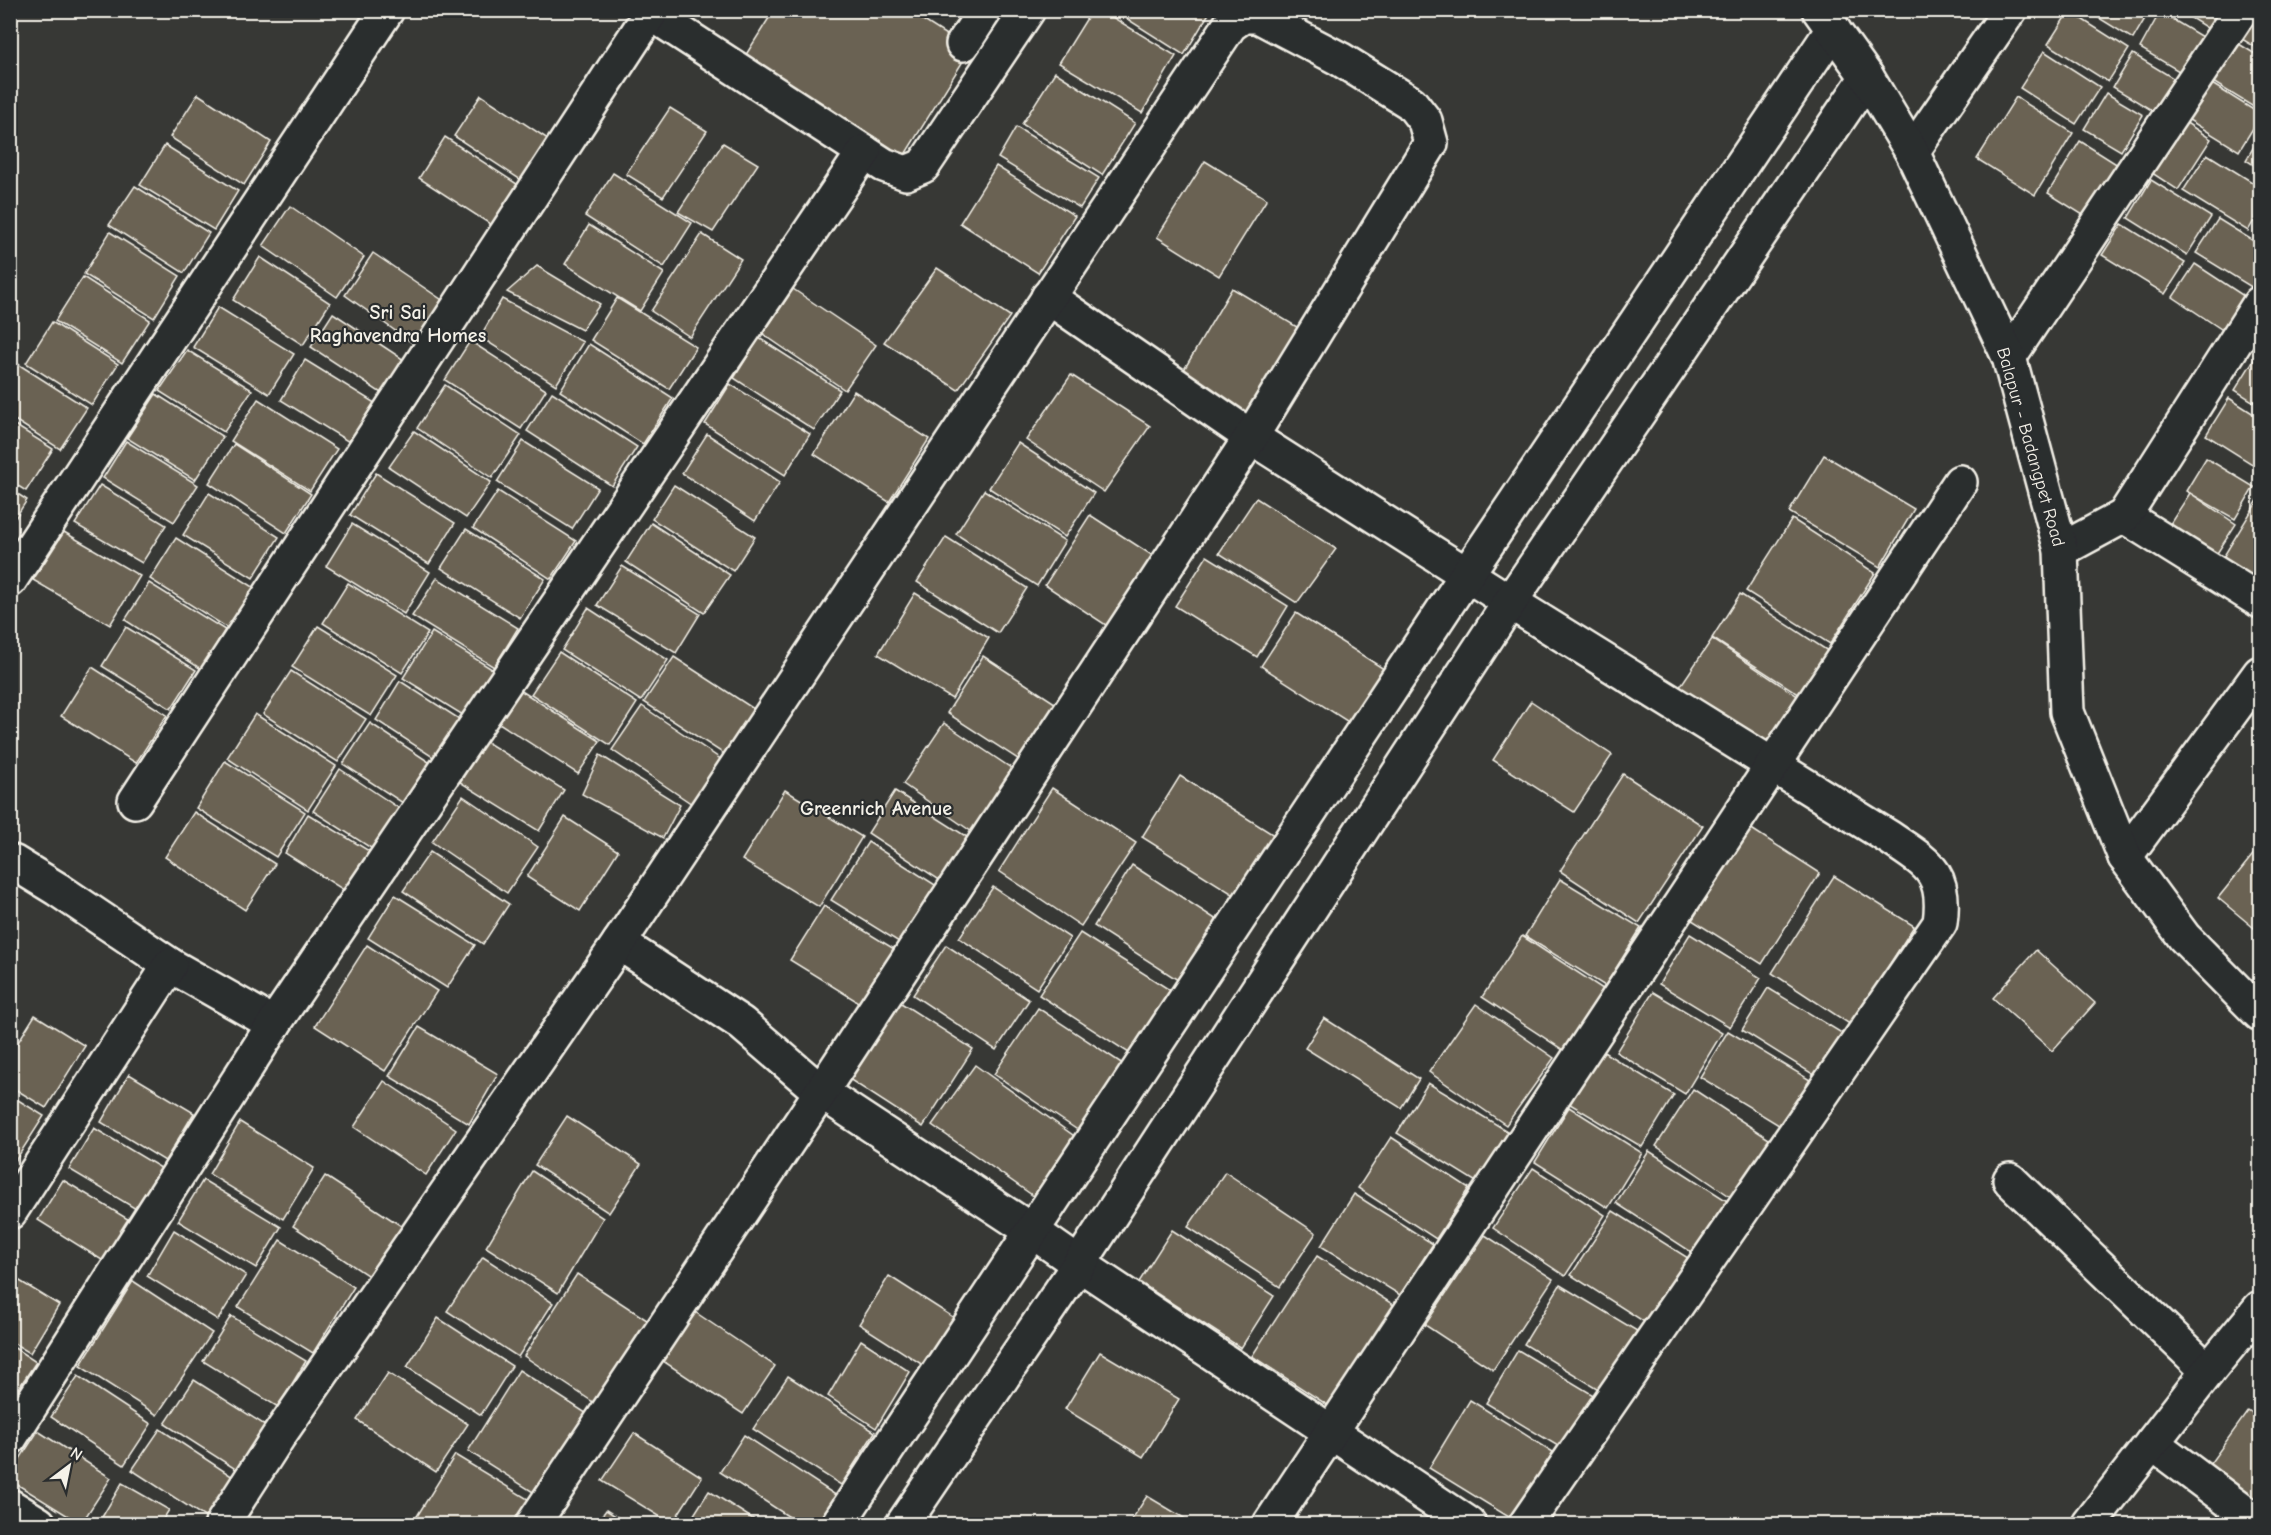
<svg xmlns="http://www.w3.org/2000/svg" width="2271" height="1535" font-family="'Comic Neue',sans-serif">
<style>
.building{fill:#6b6252;stroke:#f4f1e8;stroke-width:1.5}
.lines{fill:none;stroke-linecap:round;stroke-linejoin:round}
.minor-casing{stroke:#f4f1e8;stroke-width:38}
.tertiary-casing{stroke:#f4f1e8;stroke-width:38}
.minor{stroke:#2a2d2e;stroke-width:33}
.tertiary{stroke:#2a2d2e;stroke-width:33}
.labels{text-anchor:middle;stroke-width:4.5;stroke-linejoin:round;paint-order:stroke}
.street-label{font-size:18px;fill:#f4f1e8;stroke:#2a2d2e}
.neighbourhood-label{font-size:20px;font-weight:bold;fill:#f4f1e8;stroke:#2a2d2e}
</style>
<rect width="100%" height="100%" fill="#373835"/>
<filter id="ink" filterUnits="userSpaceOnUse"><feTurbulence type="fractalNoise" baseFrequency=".0167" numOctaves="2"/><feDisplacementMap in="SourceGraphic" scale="12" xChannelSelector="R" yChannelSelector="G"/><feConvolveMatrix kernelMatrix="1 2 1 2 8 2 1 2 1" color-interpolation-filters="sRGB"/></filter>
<g filter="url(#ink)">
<!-- building -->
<g class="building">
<polygon points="671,10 698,10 690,23"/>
<polygon points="774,10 907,10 970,50 901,161 742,61"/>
<polygon points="1092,10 1101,10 1176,56 1142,113 1059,63"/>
<polygon points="1113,10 1211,10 1184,55"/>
<polygon points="2086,10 2150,10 2133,39"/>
<polygon points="2178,10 2228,10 2215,33"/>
<polygon points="2253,10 2260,10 2260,50 2237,36"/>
<polygon points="2069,11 2129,49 2108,82 2048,44"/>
<polygon points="2160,12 2209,41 2189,77 2140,48"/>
<polygon points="2231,39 2260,57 2260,111 2208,79"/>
<polygon points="2044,51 2100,87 2076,124 2020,88"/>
<polygon points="2133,54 2183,84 2163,117 2113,87"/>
<polygon points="1055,72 1135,123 1102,175 1022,124"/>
<polygon points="2204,79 2260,114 2260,117 2239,151 2181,115"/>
<polygon points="2106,93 2143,115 2121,151 2084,129"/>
<polygon points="198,94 271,142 244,185 170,137"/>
<polygon points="481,95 554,143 527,184 454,136"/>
<polygon points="2016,97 2073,133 2035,195 1977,159"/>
<polygon points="670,108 707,131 663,197 626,174"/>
<polygon points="2182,120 2211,139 2178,190 2149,171"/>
<polygon points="1016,127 1099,178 1080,208 998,158"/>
<polygon points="2260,136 2260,169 2246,160"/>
<polygon points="445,137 523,188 496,228 419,178"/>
<polygon points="2080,141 2118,165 2086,217 2048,193"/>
<polygon points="723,143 758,164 713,232 678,212"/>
<polygon points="165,145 238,191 214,230 140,185"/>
<polygon points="2207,154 2260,187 2260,210 2248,231 2183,191"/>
<polygon points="1205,161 1267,199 1219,276 1157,237"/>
<polygon points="996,166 1075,216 1038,273 960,223"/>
<polygon points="613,173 692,223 664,267 585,216"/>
<polygon points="2151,180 2211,217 2187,255 2128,218"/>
<polygon points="135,186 209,233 184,273 109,225"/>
<polygon points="290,206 364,257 337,297 263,246"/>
<polygon points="2218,219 2260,245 2260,276 2253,288 2196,253"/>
<polygon points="2122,224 2185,263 2165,294 2102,255"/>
<polygon points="589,225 664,273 640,311 565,264"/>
<polygon points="110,232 180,276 154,318 84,274"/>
<polygon points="702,234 741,259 690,337 651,311"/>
<polygon points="373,253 448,304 418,347 345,295"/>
<polygon points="260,257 330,303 303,345 233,300"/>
<polygon points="2195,264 2253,302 2230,335 2173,297"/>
<polygon points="537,266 600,304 582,330 507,292"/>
<polygon points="937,268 1010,316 958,390 884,342"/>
<polygon points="83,277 150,320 122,363 55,321"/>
<polygon points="1232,288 1302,330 1251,415 1182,373"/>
<polygon points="793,289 876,345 845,390 763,334"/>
<polygon points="617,298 696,347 669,389 591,340"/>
<polygon points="502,299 583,342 556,385 480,337"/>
<polygon points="218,307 294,354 269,394 193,347"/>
<polygon points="333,313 404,360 381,393 311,347"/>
<polygon points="52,322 118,364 92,405 26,363"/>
<polygon points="759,338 840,390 814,430 734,378"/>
<polygon points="470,341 546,390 521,429 445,380"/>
<polygon points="589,344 673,398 643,444 560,391"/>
<polygon points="187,350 252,390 224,432 159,391"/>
<polygon points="2256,356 2260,359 2260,406 2235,390"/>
<polygon points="305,360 378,405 354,445 281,400"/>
<polygon points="18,364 87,408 60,449 10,417 10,375"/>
<polygon points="1071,375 1150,426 1104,492 1026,440"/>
<polygon points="730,384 810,434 785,475 705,424"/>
<polygon points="445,385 521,435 492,478 417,428"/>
<polygon points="854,391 929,439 889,502 814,454"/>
<polygon points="552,392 637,447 612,486 527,431"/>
<polygon points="156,394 223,437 195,480 127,438"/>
<polygon points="2229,398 2260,418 2260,469 2206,435"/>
<polygon points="258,399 337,449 310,491 231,441"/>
<polygon points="10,422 53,449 26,491 10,481"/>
<polygon points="414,431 491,482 466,518 389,467"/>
<polygon points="707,434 780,482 755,521 682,473"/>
<polygon points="126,441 198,485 174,522 103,478"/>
<polygon points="523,441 598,488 572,529 497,482"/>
<polygon points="1018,443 1094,493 1065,537 989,488"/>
<polygon points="234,444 311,494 286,533 209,483"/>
<polygon points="1824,455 1914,509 1880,567 1789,512"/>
<polygon points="2206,458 2254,487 2235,519 2186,491"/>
<polygon points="376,473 455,523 429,564 350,515"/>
<polygon points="100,485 166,525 142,563 75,524"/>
<polygon points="674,485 755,537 733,571 652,519"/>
<polygon points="10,489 27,500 10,526"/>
<polygon points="984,490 1065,541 1037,586 956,534"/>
<polygon points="498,491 576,541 551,579 473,528"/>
<polygon points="209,493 279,537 253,578 183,535"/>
<polygon points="2190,493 2236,524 2214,558 2168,527"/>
<polygon points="2260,497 2260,583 2222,559"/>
<polygon points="1256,498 1336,549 1297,603 1219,553"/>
<polygon points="1090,515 1164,563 1118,633 1045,585"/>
<polygon points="1792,519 1875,573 1830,644 1746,591"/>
<polygon points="651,523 730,575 704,613 626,562"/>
<polygon points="352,524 430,572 404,614 326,566"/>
<polygon points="466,529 545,579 520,618 441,568"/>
<polygon points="64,532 140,576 110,625 33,580"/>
<polygon points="946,537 1027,588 998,633 917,582"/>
<polygon points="176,538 255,588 229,629 150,579"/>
<polygon points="1207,556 1288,606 1257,657 1175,606"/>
<polygon points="622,566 700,614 676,653 597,605"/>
<polygon points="437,578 518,628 494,667 412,616"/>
<polygon points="149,583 225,630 201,669 125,620"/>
<polygon points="348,583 428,633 402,673 323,623"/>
<polygon points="915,593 989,638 952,699 878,654"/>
<polygon points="1740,594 1828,651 1800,695 1712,638"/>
<polygon points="588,608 668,660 641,701 562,650"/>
<polygon points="1296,613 1387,671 1353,725 1261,666"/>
<polygon points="318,626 397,675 371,716 292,667"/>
<polygon points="126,627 196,670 171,709 102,666"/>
<polygon points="432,632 500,674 471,720 403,678"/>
<polygon points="1712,639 1799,697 1763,753 1675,694"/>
<polygon points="559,652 637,703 610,745 531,694"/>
<polygon points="983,656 1064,709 1027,765 947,713"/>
<polygon points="674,657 757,711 727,756 644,702"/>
<polygon points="92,667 167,715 136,763 61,716"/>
<polygon points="291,671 366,719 338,762 263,714"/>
<polygon points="400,681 464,722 439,761 376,720"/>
<polygon points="520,690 600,741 578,774 499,723"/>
<polygon points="1531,701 1612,755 1574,812 1493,760"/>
<polygon points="642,706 728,764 698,808 612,750"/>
<polygon points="255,714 336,766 308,810 227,758"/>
<polygon points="370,723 435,766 406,805 343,764"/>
<polygon points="944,723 1020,774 978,836 903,784"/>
<polygon points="485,741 564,790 539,831 460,782"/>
<polygon points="600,755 680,805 663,838 582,794"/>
<polygon points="225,761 305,812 276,857 196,808"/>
<polygon points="340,769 400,809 374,850 313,811"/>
<polygon points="1623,774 1703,826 1639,923 1560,871"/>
<polygon points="1180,776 1277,837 1239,898 1142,837"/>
<polygon points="1052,788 1136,843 1081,926 999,871"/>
<polygon points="785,790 862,837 819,907 742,860"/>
<polygon points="895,791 978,844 950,887 868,833"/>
<polygon points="463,796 538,847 507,893 432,842"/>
<polygon points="194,812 275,864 245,910 165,857"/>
<polygon points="308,814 374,854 350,894 285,853"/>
<polygon points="565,817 618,851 580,911 527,877"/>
<polygon points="1750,828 1820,873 1762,964 1692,920"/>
<polygon points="868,842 943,890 907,947 831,900"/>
<polygon points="2260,846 2260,933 2218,898"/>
<polygon points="430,852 509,904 483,944 403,891"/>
<polygon points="1132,865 1220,922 1181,982 1094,926"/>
<polygon points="1834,876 1914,926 1851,1025 1772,973"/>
<polygon points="1560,879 1641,928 1605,986 1525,936"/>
<polygon points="993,887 1070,938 1037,989 959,938"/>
<polygon points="395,895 475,945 447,988 368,938"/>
<polygon points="824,906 904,955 871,1010 790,960"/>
<polygon points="1080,933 1173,992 1132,1055 1039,995"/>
<polygon points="1690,934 1761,978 1730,1027 1659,984"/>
<polygon points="1522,936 1606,991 1566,1052 1482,997"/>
<polygon points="367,945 437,991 385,1071 315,1026"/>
<polygon points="946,945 1029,1000 996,1050 913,995"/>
<polygon points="2036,950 2095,1003 2052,1051 1993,998"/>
<polygon points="1768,988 1845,1035 1819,1078 1742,1030"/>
<polygon points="1653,992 1722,1033 1685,1094 1616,1052"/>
<polygon points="898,1001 973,1049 923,1127 849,1079"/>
<polygon points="1476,1004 1554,1058 1506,1125 1429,1072"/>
<polygon points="1038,1008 1129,1068 1085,1135 994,1074"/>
<polygon points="35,1015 85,1046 46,1108 10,1086 10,1055"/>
<polygon points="1324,1018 1419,1079 1401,1108 1305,1048"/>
<polygon points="419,1027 498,1074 469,1124 389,1076"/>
<polygon points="1728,1031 1810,1080 1782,1127 1700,1077"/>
<polygon points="1602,1051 1674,1095 1642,1147 1570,1104"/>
<polygon points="975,1065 1084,1143 1042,1202 932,1125"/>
<polygon points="129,1074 194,1113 165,1161 101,1122"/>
<polygon points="384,1081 456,1129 426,1175 354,1127"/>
<polygon points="1428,1083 1512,1134 1481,1185 1397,1133"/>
<polygon points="1693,1089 1772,1141 1734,1199 1656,1146"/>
<polygon points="10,1095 44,1116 10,1169"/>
<polygon points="1569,1107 1642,1153 1608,1208 1535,1162"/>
<polygon points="567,1116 641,1164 609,1213 535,1165"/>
<polygon points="240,1122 314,1168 283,1219 209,1174"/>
<polygon points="94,1128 161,1168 136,1209 69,1169"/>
<polygon points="1391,1137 1469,1188 1436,1239 1358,1188"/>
<polygon points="1649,1151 1732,1204 1699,1257 1616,1203"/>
<polygon points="1533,1168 1605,1215 1565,1276 1493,1228"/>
<polygon points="532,1171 603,1218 558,1293 486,1247"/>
<polygon points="1225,1172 1316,1233 1280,1287 1188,1227"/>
<polygon points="325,1176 406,1229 373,1279 293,1226"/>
<polygon points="63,1180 131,1221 105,1262 38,1220"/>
<polygon points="203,1180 281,1227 256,1268 178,1221"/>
<polygon points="1354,1194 1433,1244 1400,1295 1321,1246"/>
<polygon points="1613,1211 1688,1258 1646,1323 1571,1275"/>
<polygon points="174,1230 246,1275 218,1320 147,1276"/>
<polygon points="1172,1230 1274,1296 1241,1348 1139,1282"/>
<polygon points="1485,1235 1553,1279 1493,1370 1425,1325"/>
<polygon points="280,1240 354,1287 313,1353 238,1307"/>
<polygon points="1317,1256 1397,1307 1332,1408 1252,1356"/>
<polygon points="483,1257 553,1303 518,1357 447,1311"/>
<polygon points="577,1274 653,1324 599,1406 524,1356"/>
<polygon points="10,1275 59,1305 30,1353 10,1341"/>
<polygon points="889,1276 959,1321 929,1369 859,1324"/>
<polygon points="133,1281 212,1333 157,1415 80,1366"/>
<polygon points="1560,1285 1637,1331 1600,1390 1524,1344"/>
<polygon points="695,1312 775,1366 743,1414 663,1361"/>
<polygon points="231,1316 306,1361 278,1407 203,1361"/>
<polygon points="438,1318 512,1366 481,1415 407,1367"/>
<polygon points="861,1340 910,1372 876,1428 828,1396"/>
<polygon points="10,1345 36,1362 10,1401"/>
<polygon points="1518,1350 1600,1399 1568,1452 1486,1403"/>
<polygon points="1100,1352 1179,1399 1143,1457 1065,1409"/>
<polygon points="519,1370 592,1417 541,1497 468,1451"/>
<polygon points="388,1373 468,1424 436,1472 357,1420"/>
<polygon points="78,1376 151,1424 124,1465 51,1417"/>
<polygon points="788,1376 875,1432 841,1485 753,1429"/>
<polygon points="194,1380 268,1427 240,1472 165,1424"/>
<polygon points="1470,1400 1553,1452 1512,1519 1429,1468"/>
<polygon points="2248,1411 2260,1420 2260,1501 2209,1465"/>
<polygon points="160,1429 233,1477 206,1518 132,1470"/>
<polygon points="38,1431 111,1478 81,1524 10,1480 10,1474"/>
<polygon points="634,1433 702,1477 672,1524 602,1481"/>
<polygon points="744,1435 837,1496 817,1524 800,1524 720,1472"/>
<polygon points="455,1455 536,1504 523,1524 420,1524 414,1521"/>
<polygon points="122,1483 169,1510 160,1524 98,1524"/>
<polygon points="709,1491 761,1524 688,1524"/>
<polygon points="1147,1496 1194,1524 1129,1524"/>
<polygon points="606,1510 628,1524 596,1524"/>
</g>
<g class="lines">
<!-- minor casing -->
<g class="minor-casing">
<g id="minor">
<polyline points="646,10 864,152 884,165 906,173 923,166 1028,10"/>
<polyline points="963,44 985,10"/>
<polyline points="1912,152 2010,10"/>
<path d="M1048,297l203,140 259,165 380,236c38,26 57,34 50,85l-414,601"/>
<polyline points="2009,357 2241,10"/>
<polyline points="2124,516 2260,601"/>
<polyline points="2061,550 2124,516 2260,303"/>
<polyline points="10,580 387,10"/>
<polyline points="135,801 650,14"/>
<polyline points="2125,857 2260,673"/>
<polyline points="10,863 13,862 57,889 170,965 274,1024"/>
<polyline points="619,943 741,1023 821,1092 1032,1231 1079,1264 1469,1524"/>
<polyline points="2010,1180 2208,1371"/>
<polyline points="10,1212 170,965"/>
<polyline points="10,1438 274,1024 864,152"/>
<polyline points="2152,1443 2260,1524"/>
<polyline points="10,1506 39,1524"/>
<polyline points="222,1524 278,1437 619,943 1230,25 1243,16 1258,16 1340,59 1411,103 1425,121 1431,143 1251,437 821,1092 533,1524"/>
<polyline points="838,1524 1467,574 1833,29"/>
<polyline points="903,1524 1079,1264 1510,602 1867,77"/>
<polyline points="1270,1524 1960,482"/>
<polyline points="2089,1524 2208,1371 2260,1308"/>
</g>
</g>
<!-- tertiary casing -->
<g class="tertiary-casing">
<polyline id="tertiary" points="1819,10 1867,77 1912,152 2009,357 2061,550 2067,712 2125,857 2184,937 2260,1014"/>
</g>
<!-- minor -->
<use href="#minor" class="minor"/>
<!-- tertiary -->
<use href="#tertiary" class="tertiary"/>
</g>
</g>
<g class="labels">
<!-- street labels -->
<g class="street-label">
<text transform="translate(2031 447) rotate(74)" y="6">Balapur - Badangpet Road</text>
</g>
<!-- neighbourhood labels -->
<g class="neighbourhood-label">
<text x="398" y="319">Sri Sai<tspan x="398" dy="23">Raghavendra Homes</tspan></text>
<text x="876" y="815">Greenrich Avenue</text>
</g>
</g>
<!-- margin -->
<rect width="2271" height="1535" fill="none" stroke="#2a2d2e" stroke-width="36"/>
<rect x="18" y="18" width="2235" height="1499" fill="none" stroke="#f4f1e8" stroke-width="2" filter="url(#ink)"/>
<!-- north arrow -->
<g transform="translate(69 1466) rotate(32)" stroke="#2a2d2e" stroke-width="4.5" paint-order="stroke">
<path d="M0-4.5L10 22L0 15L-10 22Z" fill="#f4f1e8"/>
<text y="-9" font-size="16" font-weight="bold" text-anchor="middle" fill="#f4f1e8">N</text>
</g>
</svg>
